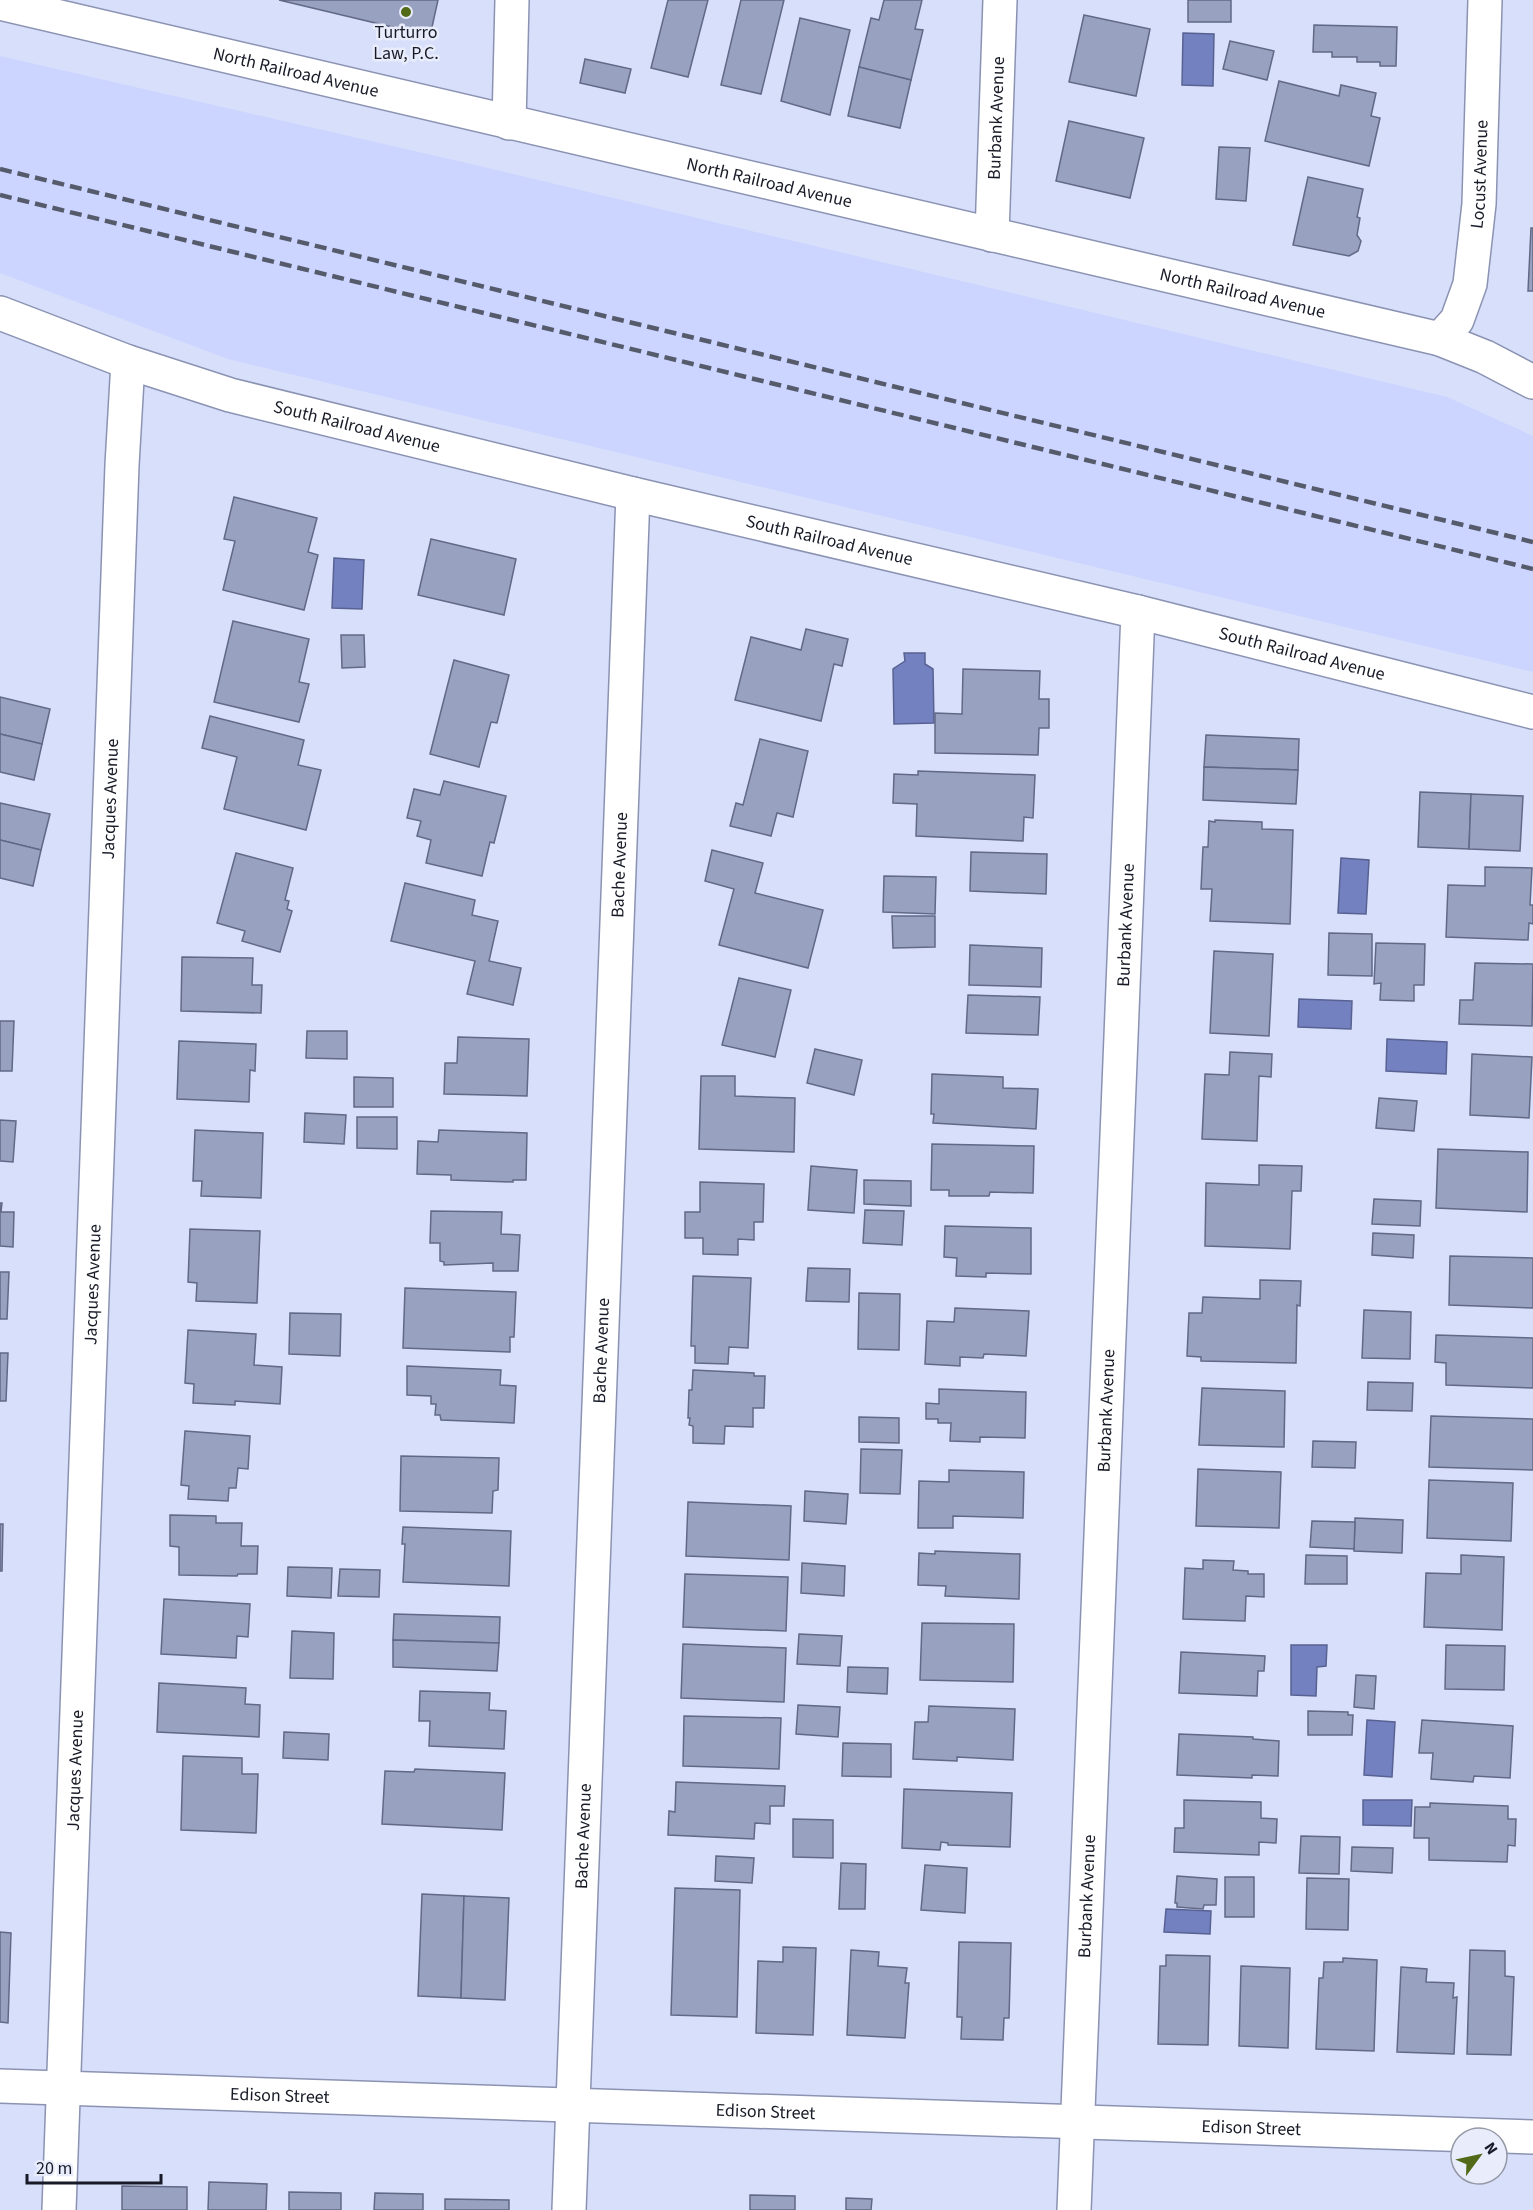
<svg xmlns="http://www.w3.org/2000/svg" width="1533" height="2210" font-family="'Source Sans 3',sans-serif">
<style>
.built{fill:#cbd5ff}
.water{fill:#7481c0;stroke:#586292;stroke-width:1.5}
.building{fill:#99a1c1;stroke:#616987;stroke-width:1.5}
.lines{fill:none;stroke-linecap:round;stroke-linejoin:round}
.street-casing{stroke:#8b93b3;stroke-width:36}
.street{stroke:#fff;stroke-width:33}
.rail{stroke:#565b6c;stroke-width:4.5;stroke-dasharray:12 6;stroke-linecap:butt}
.poi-dot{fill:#526918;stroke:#e9edfb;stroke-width:2}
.labels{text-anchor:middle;stroke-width:5;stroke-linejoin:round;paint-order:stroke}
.poi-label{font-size:18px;fill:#181b27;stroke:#e9edfb}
.street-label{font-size:18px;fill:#181b27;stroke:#e9edfb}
</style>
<rect width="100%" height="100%" fill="#d8dffb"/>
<!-- built -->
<polygon class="built" points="0,56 471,164 1447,397 1533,436 1533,672 228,359 0,273"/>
<!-- water -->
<g class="water">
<polygon points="1183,33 1214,34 1213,86 1182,85"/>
<polygon points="334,558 364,560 362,609 332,608"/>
<polygon points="904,653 925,653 925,664 933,669 934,723 894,724 893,669 905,661"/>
<polygon points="1341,858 1369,860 1366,914 1338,913"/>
<polygon points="1299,999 1352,1001 1351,1029 1298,1027"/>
<polygon points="1387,1039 1447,1042 1446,1074 1386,1071"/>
<polygon points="1291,1645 1327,1645 1326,1666 1317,1667 1316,1696 1291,1695"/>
<polygon points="1367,1720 1395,1722 1392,1777 1364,1775"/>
<polygon points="1363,1800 1412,1800 1411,1826 1363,1825"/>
<polygon points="1166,1909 1211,1911 1210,1934 1164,1932"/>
</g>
<!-- building -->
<g class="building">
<polygon points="279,0 438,0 430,36"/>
<polygon points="668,0 708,0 688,77 651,68"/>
<polygon points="741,0 784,0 761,94 721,85"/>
<polygon points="884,0 922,0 915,29 923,30 911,80 859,67 871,18 879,20"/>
<rect x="1188" y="0" width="43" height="22"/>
<polygon points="1084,15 1150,29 1136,96 1069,82"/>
<polygon points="800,18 850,30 830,115 781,101"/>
<polygon points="1314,25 1397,27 1396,66 1380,66 1380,62 1357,62 1357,57 1332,57 1332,52 1313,52"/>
<polygon points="1230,41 1274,51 1267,80 1223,69"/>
<polygon points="585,59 631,69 625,93 580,83"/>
<polygon points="859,67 911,80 900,128 848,116"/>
<polygon points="1279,81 1339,96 1341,85 1376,93 1371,116 1380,118 1369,166 1265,141"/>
<polygon points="1069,121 1144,138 1130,198 1056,181"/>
<polygon points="1219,147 1250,148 1246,201 1216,199"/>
<polygon points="1308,177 1363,189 1357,217 1360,218 1357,235 1361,241 1358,251 1349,256 1293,245"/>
<polygon points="1531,228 1533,228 1533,291 1528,291"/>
<polygon points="234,497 317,518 308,552 318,555 304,610 223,590 235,541 224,539"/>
<polygon points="431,539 516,559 504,615 418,595"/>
<polygon points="233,621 309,639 299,682 309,684 299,722 214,702"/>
<polygon points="806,629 848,639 842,666 834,664 821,721 735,700 751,637 801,650"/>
<polygon points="341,635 364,635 365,667 342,668"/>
<polygon points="454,660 509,675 497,723 491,722 479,767 430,754"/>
<polygon points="963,669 1040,671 1039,699 1049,699 1049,728 1039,728 1038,755 935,753 935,713 962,714"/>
<polygon points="0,697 50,709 42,744 0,734"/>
<polygon points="210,716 304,740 298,765 321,770 306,830 224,809 237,757 202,748"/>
<polygon points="0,734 42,744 34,780 0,772"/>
<polygon points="1206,735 1299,739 1298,770 1204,767"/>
<polygon points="760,739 808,751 793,817 777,813 771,836 730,826 736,803 743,805"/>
<polygon points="1204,767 1298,770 1296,804 1203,800"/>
<polygon points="918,771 1035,775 1033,818 1024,817 1023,841 916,836 917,804 893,803 894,774 918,775"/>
<polygon points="444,781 506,796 494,843 490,842 482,876 426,863 431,840 417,836 421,821 407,818 414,789 440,795"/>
<polygon points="1420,792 1471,794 1469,849 1418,847"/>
<polygon points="1471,794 1523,796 1520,851 1469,849"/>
<polygon points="0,803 50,814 41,850 0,840"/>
<polygon points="1215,820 1262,822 1262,829 1293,830 1290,924 1210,921 1212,889 1201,889 1203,847 1208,847 1209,821 1215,822"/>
<polygon points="0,840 41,850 33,886 0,878"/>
<polygon points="712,850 763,863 755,893 823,910 808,968 719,945 734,889 705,881"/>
<polygon points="971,852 1047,854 1046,894 970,891"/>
<polygon points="236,853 293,868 285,900 289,901 287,909 292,911 280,952 242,941 245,931 217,923"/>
<polygon points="1485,867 1532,868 1530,905 1533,905 1533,924 1529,923 1528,940 1446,937 1448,885 1485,886"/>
<polygon points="884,876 936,877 935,914 883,912"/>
<polygon points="405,883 475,900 472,915 498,921 489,961 521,968 513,1005 467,994 475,961 391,941"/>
<polygon points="892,916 935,916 935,947 893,948"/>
<polygon points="1329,933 1372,934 1372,976 1328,975"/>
<polygon points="1376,943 1425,944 1424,985 1414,985 1414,1001 1380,1000 1381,983 1374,984"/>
<polygon points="970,945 1042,948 1041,987 969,985"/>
<polygon points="1214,951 1273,954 1269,1036 1210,1033"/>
<polygon points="182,957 253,958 252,985 262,985 261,1013 181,1011"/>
<polygon points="1475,963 1533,964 1532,1026 1459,1024 1460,1000 1473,1000"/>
<polygon points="739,978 791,990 775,1057 722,1045"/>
<polygon points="968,995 1040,997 1038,1035 966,1033"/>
<polygon points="0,1021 14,1021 12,1071 0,1071"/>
<polygon points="307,1031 347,1031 347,1059 306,1058"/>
<polygon points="458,1037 529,1039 527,1096 444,1094 445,1063 457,1063"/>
<polygon points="179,1041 256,1044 255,1071 250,1070 249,1102 177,1099"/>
<polygon points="815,1049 862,1060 854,1095 807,1083"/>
<polygon points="1230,1052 1272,1054 1271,1077 1259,1076 1257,1141 1202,1139 1205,1074 1229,1075"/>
<polygon points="1472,1054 1532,1057 1529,1118 1470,1115"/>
<polygon points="932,1074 1003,1077 1003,1088 1038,1089 1036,1129 933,1123 934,1114 931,1114"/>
<polygon points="701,1076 735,1076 735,1096 795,1098 794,1152 699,1149"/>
<polygon points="354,1077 393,1078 393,1107 354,1107"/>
<polygon points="1379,1098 1417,1101 1414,1131 1376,1128"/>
<polygon points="305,1113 346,1115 344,1144 304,1142"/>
<polygon points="357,1117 397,1117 397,1149 357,1148"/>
<polygon points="0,1120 16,1121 13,1162 0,1161"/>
<polygon points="195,1130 263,1133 261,1198 201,1196 202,1181 193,1181"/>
<polygon points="439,1130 527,1133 526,1180 513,1180 513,1182 451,1180 451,1175 417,1174 418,1141 438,1142"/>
<polygon points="932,1144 1034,1146 1033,1193 990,1192 989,1196 949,1196 949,1190 931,1190"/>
<polygon points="1438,1149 1528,1152 1527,1212 1436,1208"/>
<polygon points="1259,1165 1302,1166 1301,1191 1292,1191 1290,1249 1205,1246 1206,1183 1259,1185"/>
<polygon points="811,1166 857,1170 854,1213 808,1210"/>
<polygon points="864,1180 911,1181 911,1206 864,1204"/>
<polygon points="700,1182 764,1184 763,1222 754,1222 754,1240 738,1239 738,1255 703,1254 703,1238 685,1238 685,1212 700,1212"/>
<polygon points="1374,1199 1421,1201 1420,1226 1372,1224"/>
<polygon points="0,1203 2,1203 1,1212 14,1212 13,1247 0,1246"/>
<polygon points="865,1210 904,1211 902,1245 863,1243"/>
<polygon points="431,1211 502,1212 501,1234 520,1235 518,1271 493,1271 493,1263 444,1265 444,1262 440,1261 440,1243 430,1243"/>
<polygon points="945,1226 1031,1228 1031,1274 986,1273 986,1277 956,1276 957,1258 944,1257"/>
<polygon points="190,1229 260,1231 257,1303 196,1301 197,1283 188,1282"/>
<polygon points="1373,1233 1414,1235 1413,1258 1372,1255"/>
<polygon points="1450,1256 1533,1258 1533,1308 1449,1305"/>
<polygon points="808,1268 850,1269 849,1302 806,1301"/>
<polygon points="0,1272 9,1272 7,1319 0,1319"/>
<polygon points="693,1276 751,1278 748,1348 729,1347 728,1364 695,1363 695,1346 691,1346"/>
<polygon points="1260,1280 1301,1281 1300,1306 1297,1305 1296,1363 1201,1361 1201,1357 1187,1356 1189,1313 1202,1313 1203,1297 1260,1299"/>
<polygon points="405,1288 516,1292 514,1337 510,1337 510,1352 403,1348"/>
<polygon points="859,1293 900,1294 899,1350 858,1349"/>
<polygon points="955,1308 1029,1311 1026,1356 984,1354 983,1358 960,1357 960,1366 925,1364 927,1321 954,1322"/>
<polygon points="1364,1310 1411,1312 1410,1359 1362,1358"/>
<polygon points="290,1313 341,1314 340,1356 289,1354"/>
<polygon points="188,1330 256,1334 254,1365 282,1367 280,1404 235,1401 235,1405 193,1403 194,1384 185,1383"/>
<polygon points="1436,1335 1533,1338 1533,1388 1446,1385 1446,1363 1435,1362"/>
<polygon points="0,1353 8,1353 6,1401 0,1401"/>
<polygon points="407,1366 501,1370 500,1385 516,1386 514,1423 441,1420 440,1415 435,1415 436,1404 431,1404 431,1396 407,1395"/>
<polygon points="693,1370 754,1373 754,1376 765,1376 764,1408 753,1408 753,1427 725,1426 724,1444 693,1443 693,1426 689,1425 690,1418 688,1418 689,1390 692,1390"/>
<polygon points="1368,1382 1413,1383 1412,1411 1367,1410"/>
<polygon points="1202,1388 1285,1391 1284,1447 1199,1445"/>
<polygon points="939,1389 1026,1392 1025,1438 980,1437 980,1442 950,1441 951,1423 938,1423 938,1419 926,1419 926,1403 939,1404"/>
<polygon points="1431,1416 1533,1419 1533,1470 1429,1467"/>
<polygon points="859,1417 899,1418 899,1443 859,1442"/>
<polygon points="185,1431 250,1436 248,1469 238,1468 236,1488 229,1488 228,1501 188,1499 189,1486 181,1485"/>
<polygon points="1313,1441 1356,1442 1355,1468 1312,1467"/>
<polygon points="861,1449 902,1450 900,1494 860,1493"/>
<polygon points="401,1456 499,1458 498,1490 493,1491 492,1513 400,1511"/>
<polygon points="1198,1469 1281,1472 1279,1528 1196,1526"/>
<polygon points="949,1470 1024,1472 1023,1518 953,1516 953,1528 918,1528 919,1481 949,1482"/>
<polygon points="1429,1480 1513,1483 1511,1541 1427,1538"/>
<polygon points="805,1491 848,1494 846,1524 804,1521"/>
<polygon points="688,1502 791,1506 789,1560 686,1556"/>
<polygon points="170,1515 216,1516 216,1523 242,1523 241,1546 258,1546 257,1574 238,1574 237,1576 179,1575 179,1547 170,1546"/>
<polygon points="1355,1518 1403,1520 1402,1553 1354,1551"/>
<polygon points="1312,1521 1355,1522 1354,1549 1310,1547"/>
<polygon points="0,1524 3,1524 2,1571 0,1571"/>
<polygon points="403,1527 511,1531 509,1586 403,1582 405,1544 402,1544"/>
<polygon points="935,1551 1020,1554 1019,1599 945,1596 946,1586 918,1585 919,1553 935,1554"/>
<polygon points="1306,1555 1347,1556 1347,1584 1305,1584"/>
<polygon points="1461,1555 1504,1557 1502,1630 1424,1627 1426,1573 1461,1574"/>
<polygon points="1203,1560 1234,1561 1233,1570 1248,1571 1248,1574 1264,1574 1264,1597 1246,1596 1245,1621 1183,1619 1185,1568 1203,1569"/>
<polygon points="802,1563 845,1566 844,1596 801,1593"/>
<polygon points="288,1567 332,1568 331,1598 287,1596"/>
<polygon points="340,1569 380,1570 379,1597 338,1596"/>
<polygon points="685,1574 788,1577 786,1631 683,1627"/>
<polygon points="164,1599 250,1604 248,1637 237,1636 236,1658 161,1654"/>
<polygon points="394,1614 500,1617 499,1643 393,1640"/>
<polygon points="922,1623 1014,1624 1013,1682 920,1680"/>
<polygon points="292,1631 334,1633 333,1679 290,1678"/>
<polygon points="799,1634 842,1636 840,1666 797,1664"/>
<polygon points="393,1640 499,1643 497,1671 393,1667"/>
<polygon points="683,1644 786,1648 784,1702 681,1698"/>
<polygon points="1446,1645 1505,1646 1504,1690 1445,1689"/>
<polygon points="1181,1652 1265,1656 1264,1671 1258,1671 1257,1696 1179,1693"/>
<polygon points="848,1667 888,1668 887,1694 847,1692"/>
<polygon points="1356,1675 1376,1676 1374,1709 1354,1707"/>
<polygon points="159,1683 246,1688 245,1704 260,1705 259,1737 157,1732"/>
<polygon points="420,1691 490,1693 489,1710 506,1711 504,1749 429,1746 430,1721 419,1721"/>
<polygon points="798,1705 840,1707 838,1737 796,1734"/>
<polygon points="929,1706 1015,1709 1013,1760 957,1757 957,1761 913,1759 915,1722 928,1722"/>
<polygon points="1308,1711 1348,1712 1348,1715 1353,1715 1352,1735 1308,1735"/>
<polygon points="684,1716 781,1718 779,1769 683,1766"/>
<polygon points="1422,1720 1513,1726 1510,1778 1474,1776 1473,1782 1431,1779 1433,1753 1419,1753"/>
<polygon points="284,1732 329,1734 328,1760 283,1758"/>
<polygon points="1179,1734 1253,1737 1253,1739 1279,1741 1278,1776 1252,1775 1252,1778 1177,1775"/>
<polygon points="843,1743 891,1744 891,1777 842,1776"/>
<polygon points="183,1756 242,1758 242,1774 258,1774 256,1833 181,1830"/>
<polygon points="415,1769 505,1773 502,1830 382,1824 385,1771 414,1772"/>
<polygon points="676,1782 785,1786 784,1806 770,1806 770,1824 755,1823 754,1839 668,1835 669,1811 675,1812"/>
<polygon points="904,1789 1012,1793 1010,1847 948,1845 948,1843 941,1842 940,1850 902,1848"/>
<polygon points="1184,1800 1261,1802 1261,1818 1277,1819 1276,1843 1259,1842 1259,1855 1174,1852 1175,1828 1184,1828"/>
<polygon points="1430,1803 1508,1806 1508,1819 1516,1819 1515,1846 1508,1845 1507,1862 1429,1860 1429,1838 1414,1838 1415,1807 1430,1807"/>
<polygon points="793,1819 833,1820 833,1858 793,1857"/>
<polygon points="1301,1836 1340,1837 1339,1874 1299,1873"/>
<polygon points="1352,1847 1393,1848 1392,1873 1351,1871"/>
<polygon points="716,1856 754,1858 752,1883 715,1881"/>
<polygon points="841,1863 866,1864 865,1909 839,1909"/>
<polygon points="925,1865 967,1868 965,1913 921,1910"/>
<polygon points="1177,1876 1217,1879 1216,1905 1204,1905 1203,1909 1177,1907 1177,1903 1175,1903"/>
<rect x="1225" y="1877" width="29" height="40"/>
<polygon points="1307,1878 1349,1879 1348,1930 1306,1929"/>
<polygon points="675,1888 740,1890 737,2017 671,2015"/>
<polygon points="422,1894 464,1896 461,1998 418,1996"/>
<polygon points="464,1896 509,1898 505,2000 461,1998"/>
<polygon points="0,1932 11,1933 8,2023 0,2022"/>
<polygon points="959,1942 1011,1943 1009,2018 1004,2018 1003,2040 961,2039 962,2017 957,2017"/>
<polygon points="783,1947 816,1948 813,2035 756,2033 758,1961 783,1962"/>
<polygon points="851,1950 879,1952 878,1966 907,1968 905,1983 909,1983 905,2038 847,2035"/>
<polygon points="1470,1950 1505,1951 1505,1976 1514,1977 1511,2055 1467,2054"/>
<polygon points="1166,1955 1210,1956 1208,2045 1158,2044 1160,1966 1166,1966"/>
<polygon points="1343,1958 1377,1960 1374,2051 1316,2049 1319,1978 1323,1978 1324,1962 1343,1962"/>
<polygon points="1241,1966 1290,1968 1288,2048 1239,2046"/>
<polygon points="1401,1967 1427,1969 1426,1982 1454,1983 1453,1998 1457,1997 1454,2054 1397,2052"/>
<polygon points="209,2182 267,2184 266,2210 208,2210"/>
<polygon points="122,2186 187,2187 187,2210 122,2210"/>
<polygon points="289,2192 341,2193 341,2210 289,2210"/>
<polygon points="375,2193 423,2194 423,2210 374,2210"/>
<polygon points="750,2195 795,2196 795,2210 750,2210"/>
<polygon points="846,2198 872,2199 871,2210 846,2210"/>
<polygon points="445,2199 509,2200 509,2210 445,2210"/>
</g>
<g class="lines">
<!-- street casing -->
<g class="street-casing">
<g id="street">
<path id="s1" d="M0,3l1440,336 45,18 48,25"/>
<polyline points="509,123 512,0"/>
<path id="s2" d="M992,235l8,-235"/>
<path id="s3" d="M0,313l128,49 102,33 403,99 505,118 395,100"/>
<path id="s4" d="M1440,339l17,-19 13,-36 9,-80 6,-204"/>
<path id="s5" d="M0,2086l1533,51"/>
<path id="s6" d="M59,2210l63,-1745 6,-103"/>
<path id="s7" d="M569,2210l64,-1716"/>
<path id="s8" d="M1074,2210l64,-1598"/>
</g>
</g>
<!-- street -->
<use href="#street" class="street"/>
<!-- rail -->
<g class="rail">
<polyline points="0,169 1533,542"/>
<polyline points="0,195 1533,569"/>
</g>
</g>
<!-- markers -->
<circle class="poi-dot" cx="406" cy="12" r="6"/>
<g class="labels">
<!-- poi labels -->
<g class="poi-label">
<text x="406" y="38">Turturro<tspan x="406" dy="21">Law, P.C.</tspan></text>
</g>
<!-- street labels -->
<g class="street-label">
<text dy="6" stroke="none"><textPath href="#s1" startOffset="304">North Railroad Avenue</textPath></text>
<text dy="6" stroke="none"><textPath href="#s2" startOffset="117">Burbank Avenue</textPath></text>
<text dy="6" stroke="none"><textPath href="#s4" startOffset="174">Locust Avenue</textPath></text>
<text dy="6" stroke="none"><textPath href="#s1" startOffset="790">North Railroad Avenue</textPath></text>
<text dy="6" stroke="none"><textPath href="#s1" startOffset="1276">North Railroad Avenue</textPath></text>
<text dy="6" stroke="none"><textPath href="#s3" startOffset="375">South Railroad Avenue</textPath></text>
<text dy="6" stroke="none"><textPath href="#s3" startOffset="861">South Railroad Avenue</textPath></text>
<text dy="6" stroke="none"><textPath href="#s3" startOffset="1347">South Railroad Avenue</textPath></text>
<text dy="6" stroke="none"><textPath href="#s6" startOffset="1412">Jacques Avenue</textPath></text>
<text dy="6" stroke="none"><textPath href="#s7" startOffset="1346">Bache Avenue</textPath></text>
<text dy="6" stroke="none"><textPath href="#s8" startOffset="1286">Burbank Avenue</textPath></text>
<text dy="6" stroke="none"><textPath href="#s6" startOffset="926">Jacques Avenue</textPath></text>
<text dy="6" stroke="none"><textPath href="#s7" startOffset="860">Bache Avenue</textPath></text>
<text dy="6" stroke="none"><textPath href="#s8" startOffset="800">Burbank Avenue</textPath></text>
<text dy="6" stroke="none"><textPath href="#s6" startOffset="440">Jacques Avenue</textPath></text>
<text dy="6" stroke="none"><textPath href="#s7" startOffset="374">Bache Avenue</textPath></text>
<text dy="6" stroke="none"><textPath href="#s8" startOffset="314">Burbank Avenue</textPath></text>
<text dy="6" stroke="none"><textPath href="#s5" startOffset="280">Edison Street</textPath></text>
<text dy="6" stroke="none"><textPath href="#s5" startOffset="766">Edison Street</textPath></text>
<text dy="6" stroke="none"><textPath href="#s5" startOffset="1252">Edison Street</textPath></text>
</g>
</g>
<!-- north arrow -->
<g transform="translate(1479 2156) rotate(57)"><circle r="28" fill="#e9edfb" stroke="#9599a6" stroke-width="1.5"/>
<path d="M0-4.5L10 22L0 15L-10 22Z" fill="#526918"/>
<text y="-9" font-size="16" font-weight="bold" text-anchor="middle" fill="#181b27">N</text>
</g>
<!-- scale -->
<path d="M27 2174v9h134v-9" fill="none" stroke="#181b27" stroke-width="3"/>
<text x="36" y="2174" font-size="18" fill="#181b27" stroke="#e9edfb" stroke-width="4.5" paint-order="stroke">20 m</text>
</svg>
